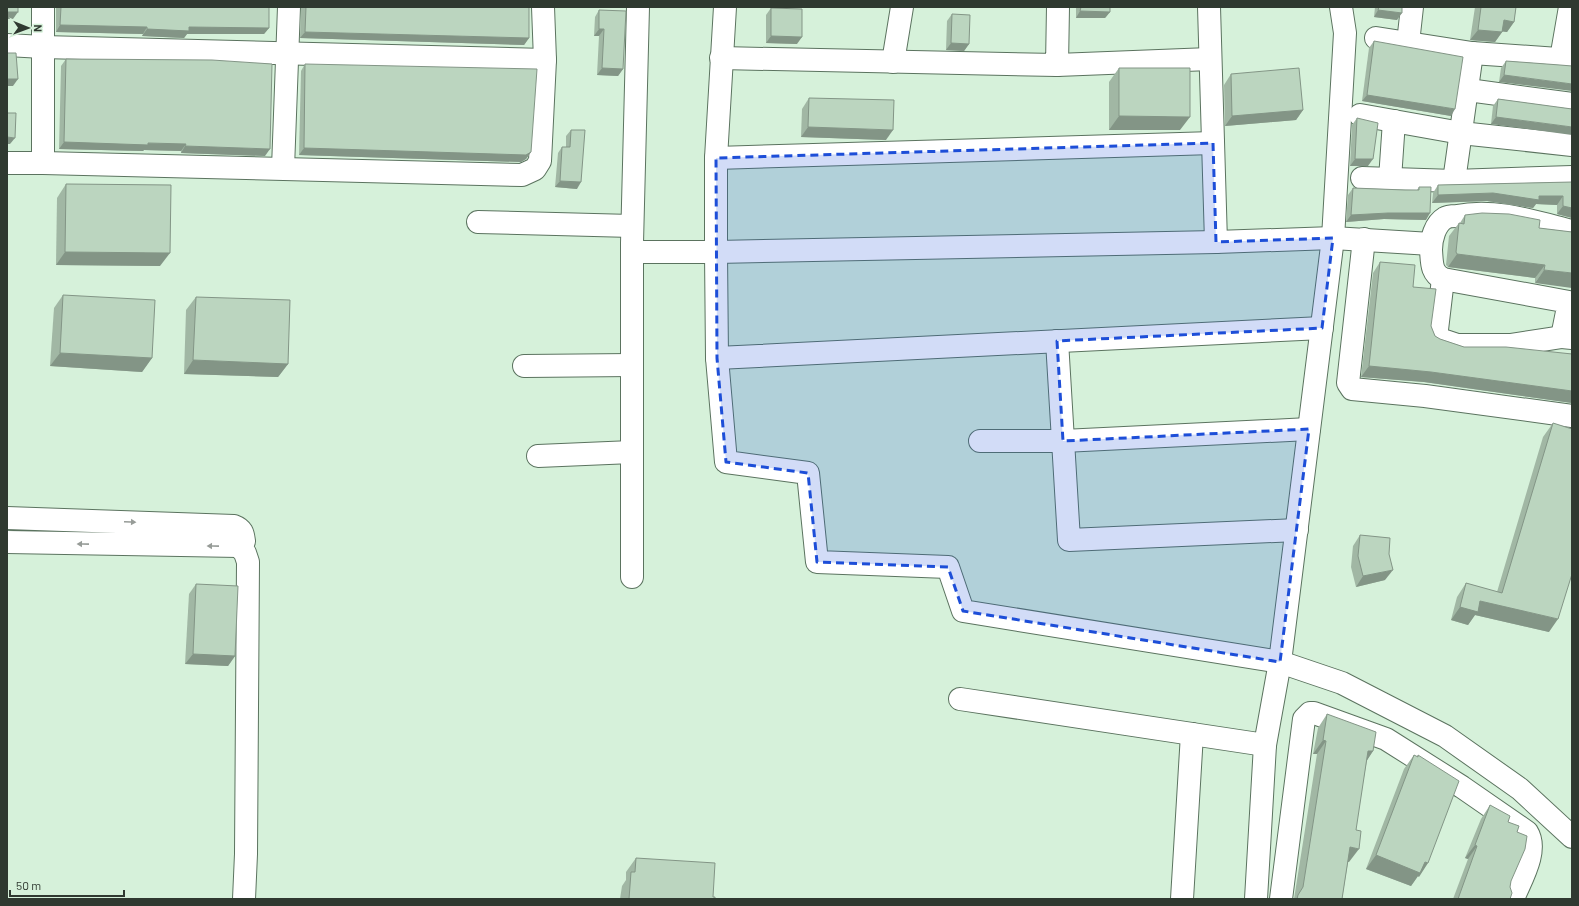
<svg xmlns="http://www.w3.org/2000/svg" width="1579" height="906" font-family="Barlow,sans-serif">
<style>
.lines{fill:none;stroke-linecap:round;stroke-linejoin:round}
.minor-casing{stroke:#5b735f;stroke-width:24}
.minor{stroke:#fff;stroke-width:22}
.wall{fill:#a1b7a4}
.shaded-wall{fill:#839586}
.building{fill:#bbd5bf;stroke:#839586}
.oneway{fill:#979c98}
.marked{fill:#1d4ed8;fill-opacity:0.2;stroke:#1d4ed8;stroke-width:3;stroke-dasharray:8 5;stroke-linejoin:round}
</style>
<rect width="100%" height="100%" fill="#d6f1da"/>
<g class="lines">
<!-- minor casing -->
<g class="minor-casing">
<g id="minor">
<polyline points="725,7 716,158 716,252 717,358 726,462 808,473 817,562 948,567 963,611 1280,662 1342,683 1445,736 1520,789 1572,837"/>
<polyline points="1209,7 1216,242"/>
<polyline points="1376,38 1472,53 1572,60"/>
<polyline points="1408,43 1412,7"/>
<polyline points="7,45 43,47 545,60"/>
<polyline points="721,58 1057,65 1058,7"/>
<polyline points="1561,59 1570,7"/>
<polyline points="893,62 902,7"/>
<polyline points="1057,65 1210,59"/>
<polyline points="1468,90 1572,104"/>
<polyline points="1360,115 1461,133 1572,145"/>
<polyline points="716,158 1213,143"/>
<polyline points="7,163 43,163 43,7"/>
<polyline points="43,163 522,175 535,169 540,161 545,60 543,7"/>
<polyline points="283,168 289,7"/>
<polyline points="1362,178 1454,181 1572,177"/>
<polyline points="1390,179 1394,121"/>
<polyline points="1454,181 1472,53"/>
<polyline points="478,222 632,226"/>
<path d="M1572,231c-36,-9 -77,-23 -115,-15 -3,0 -9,0 -12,2 -10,6 -14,21 -14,32 1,13 0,23 12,29l126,23 -7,35 10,1"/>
<polyline points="1364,239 1348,383 1352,389 1425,396 1572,416"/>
<polyline points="632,252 716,252 1216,242 1333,238 1431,244"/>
<polyline points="1443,279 1436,338 1457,345 1510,345 1562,337"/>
<polyline points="1057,341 1069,540 1297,530"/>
<polyline points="717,358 1322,328"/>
<polyline points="524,366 632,365"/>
<polyline points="980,441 1063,441 1309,429"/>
<polyline points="538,456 632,452"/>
<path d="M7,518l227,8c8,3 9,7 10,15l-5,5 -232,-4"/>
<polyline points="239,546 245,553 248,562 246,854 244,899"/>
<polyline points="632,577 632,243 638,7"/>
<polyline points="960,699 1265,745"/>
<polyline points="1182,899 1192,734"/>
<polyline points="1256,899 1265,745 1280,662 1333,238 1345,33 1341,7"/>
<path d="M1281,899l23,-180 6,-6h4l72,26 76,48 65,45c12,19 -7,49 -14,67"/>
</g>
</g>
<!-- minor -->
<use href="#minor" class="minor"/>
</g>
<!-- wall -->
<g class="wall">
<polygon points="56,7 269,7 269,28 264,34 187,34 184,38 142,36 143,34 56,32"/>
<polygon points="301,7 529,7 529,38 524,45 300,38"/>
<polygon points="1076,7 1110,7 1110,12 1105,18 1076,18"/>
<polygon points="1375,7 1402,7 1397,20 1374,17"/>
<polygon points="1475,7 1516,7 1514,22 1507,32 1503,31 1495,42 1470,40"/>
<polygon points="771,8 797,44 766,43 766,15"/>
<polygon points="599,10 623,69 618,76 597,75 599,36 594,36 595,17"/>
<polygon points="952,14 969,44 964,51 946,50 947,21"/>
<polygon points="1374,41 1451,116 1362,101 1369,48"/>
<polygon points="66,59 265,156 181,153 181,151 144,150 143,151 59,149 61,66"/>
<polygon points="1506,61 1572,66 1499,82 1501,68"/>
<polygon points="305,64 531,152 526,159 521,162 299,155 301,71"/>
<polygon points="1119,68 1180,130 1109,130 1109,82"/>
<polygon points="1231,74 1303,110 1296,120 1225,126 1224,85"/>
<polygon points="809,98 886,140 801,137 802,109"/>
<polygon points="1498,99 1572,109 1491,124 1493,106"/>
<polygon points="1357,118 1368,166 1350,166 1352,125"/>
<polygon points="571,130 577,189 555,187 558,153 562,147 566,147 566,136"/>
<polygon points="1572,182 1572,218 1557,214 1557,205 1536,204 1533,208 1487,201 1432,203 1433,193 1438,185"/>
<polygon points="66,184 160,266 56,265 57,198"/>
<polygon points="1419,187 1426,220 1384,219 1346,222 1348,195 1353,188 1417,190"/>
<polygon points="1465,215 1539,228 1572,232 1535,283 1535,278 1448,267 1446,265 1449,236 1459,223 1460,223"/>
<polygon points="1380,262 1413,287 1431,326 1435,336 1440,339 1464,347 1572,354 1572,403 1424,382 1361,377 1373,273"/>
<polygon points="63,295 152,358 142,372 50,366 54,308"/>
<polygon points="196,297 288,364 278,377 184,374 186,310"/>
<polygon points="1553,423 1549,632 1475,615 1468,625 1451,620 1457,597 1466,583 1497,592 1543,437"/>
<polygon points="1360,535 1385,580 1356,587 1351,567 1353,546"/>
<polygon points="196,584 235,656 228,666 185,664 189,594"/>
<polygon points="1327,714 1373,751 1367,760 1349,862 1348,862 1342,899 1294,899 1317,754 1313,754 1318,728"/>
<polygon points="1414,755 1417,757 1418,755 1419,877 1418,876 1411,886 1366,869 1404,769"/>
<polygon points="1490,805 1517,832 1510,887 1510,899 1453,899 1468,859 1465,858 1481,819"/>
<polygon points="636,858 713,897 715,899 620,899 622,886 626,880 626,872"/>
</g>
<!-- shaded-wall -->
<g class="shaded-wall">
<polygon points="1378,10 1402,13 1397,20 1374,17"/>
<polygon points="1080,11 1110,12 1105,18 1076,18"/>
<polygon points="7,12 18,12 13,19 7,19"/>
<polygon points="1504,20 1514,22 1507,32 1497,31"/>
<polygon points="60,25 147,27 143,34 56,32"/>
<polygon points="189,27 269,28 264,34 187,34 184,38 142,36 147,29"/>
<polygon points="599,29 604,29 599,36 594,36"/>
<polygon points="1478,30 1502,32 1495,42 1470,40"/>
<polygon points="305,32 529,38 524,45 300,38"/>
<polygon points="771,36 802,37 797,44 766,43"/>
<polygon points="951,43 969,44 964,51 946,50"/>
<polygon points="602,68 623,69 618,76 597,75"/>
<polygon points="1504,75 1572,84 1572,91 1499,82"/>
<polygon points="7,79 18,79 13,86 7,86"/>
<polygon points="1367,95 1455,109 1451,116 1362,101"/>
<polygon points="1303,110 1296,120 1225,126 1232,116"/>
<polygon points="1119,116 1190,117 1180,130 1109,130"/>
<polygon points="1496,117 1572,127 1572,135 1491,124"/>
<polygon points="808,127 893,130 886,140 801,137"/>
<polygon points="7,137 15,138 10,144 7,144"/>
<polygon points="64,142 186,144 181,151 144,150 143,151 59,149"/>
<polygon points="185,146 270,149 265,156 181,153"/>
<polygon points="304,148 531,152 526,159 521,162 299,155"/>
<polygon points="1355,159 1373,159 1368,166 1350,166"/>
<polygon points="560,181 581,182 577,189 555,187"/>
<polygon points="1493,193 1539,196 1563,196 1557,205 1536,204 1533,208 1487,201 1432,203 1438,195"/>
<polygon points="1563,206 1572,208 1572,218 1557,214"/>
<polygon points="1388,213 1430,213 1426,220 1384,219 1346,222 1351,215"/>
<polygon points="65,252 170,253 160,266 56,265"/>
<polygon points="1457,254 1545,265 1535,278 1448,267"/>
<polygon points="1544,270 1572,273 1572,288 1535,283"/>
<polygon points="60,353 152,358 142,372 50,366"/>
<polygon points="193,360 288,364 278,377 184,374"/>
<polygon points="1369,366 1431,372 1572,391 1572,403 1424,382 1361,377"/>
<polygon points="1393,570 1385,580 1356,587 1363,576"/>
<polygon points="1480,601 1558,619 1549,632 1475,615 1468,625 1451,620 1460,607"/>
<polygon points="193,654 235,656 228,666 185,664"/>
<polygon points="1323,740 1326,741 1317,754 1313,754"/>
<polygon points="1368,751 1373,751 1364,765"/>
<polygon points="1475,845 1477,846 1468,859 1465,858"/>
<polygon points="1350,847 1359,849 1349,862 1341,861"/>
<polygon points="1376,855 1425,862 1428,863 1419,877 1418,876 1411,886 1366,869"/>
</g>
<!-- building -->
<g class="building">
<rect x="7" y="7" width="11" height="5"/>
<polygon points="61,7 269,7 269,28 189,27 189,31 147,29 147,27 60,25"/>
<polygon points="306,7 529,7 529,38 305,32"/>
<polygon points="1081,7 1110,7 1110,12 1080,11"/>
<polygon points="1379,7 1402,7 1402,13 1378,10"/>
<polygon points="1481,7 1516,7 1514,22 1504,20 1502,32 1478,30"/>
<polygon points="771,8 802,9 802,37 771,36"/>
<polygon points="599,10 626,11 623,69 602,68 604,29 599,29"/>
<polygon points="952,14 970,15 969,44 951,43"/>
<polygon points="1374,41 1463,57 1455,109 1367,95"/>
<polygon points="7,53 16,53 18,79 7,79"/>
<polygon points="66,59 212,60 272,64 270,149 185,146 186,144 148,143 148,145 64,142"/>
<polygon points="1506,61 1560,65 1572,66 1572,84 1504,75"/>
<polygon points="305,64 537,69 531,152 526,155 304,148"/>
<polygon points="1119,68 1190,68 1190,117 1119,116"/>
<polygon points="1299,68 1303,110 1232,116 1231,74"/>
<polygon points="809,98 894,100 893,130 808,127"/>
<polygon points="1498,99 1572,109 1572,127 1496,117"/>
<polygon points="7,113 16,113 15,138 7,137"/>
<polygon points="1357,118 1378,123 1373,159 1355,159"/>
<polygon points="571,130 585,130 581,182 560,181 562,147 570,147"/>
<polygon points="1572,182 1572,208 1563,206 1563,196 1539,196 1539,200 1493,193 1438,195 1438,185"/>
<polygon points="66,184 171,185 170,253 65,252"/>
<polygon points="1419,187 1431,187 1430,213 1388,213 1351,215 1353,188 1405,190 1419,190"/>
<polygon points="1482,213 1509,214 1540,220 1539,228 1572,232 1572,273 1544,270 1545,265 1457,254 1456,252 1459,223 1464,224 1465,215"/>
<polygon points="1380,262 1415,265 1413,287 1436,289 1431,326 1435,336 1440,339 1464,347 1506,347 1572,354 1572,391 1431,372 1369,366"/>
<polygon points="63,295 155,300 152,358 60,353"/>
<polygon points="196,297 290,300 288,364 193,360"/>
<polygon points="1553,423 1572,429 1572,574 1558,619 1480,601 1478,612 1460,607 1466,583 1502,593"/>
<polygon points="1360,535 1390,538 1389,554 1393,570 1363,576 1358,556"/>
<polygon points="196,584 238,586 235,656 193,654"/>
<polygon points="1327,714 1376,732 1373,751 1368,751 1356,830 1361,831 1359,849 1350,847 1342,899 1297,899 1298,895 1303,887 1326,741 1323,740"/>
<polygon points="1414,755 1418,757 1418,755 1459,781 1428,863 1425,862 1420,873 1376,855"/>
<polygon points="1490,805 1510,816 1508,822 1519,826 1517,832 1527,836 1525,849 1511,881 1510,887 1512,893 1510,899 1458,899 1477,846 1475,845"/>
<polygon points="636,858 715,863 713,897 715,897 715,899 629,899 631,872 635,872"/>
</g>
<!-- one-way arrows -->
<defs><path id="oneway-solid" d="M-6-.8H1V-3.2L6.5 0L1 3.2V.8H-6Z"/></defs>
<g class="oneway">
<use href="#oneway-solid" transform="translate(130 522) rotate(2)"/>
<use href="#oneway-solid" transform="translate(83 544) rotate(-179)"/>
<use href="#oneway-solid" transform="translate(213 546) rotate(-179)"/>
</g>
<!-- marked area -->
<path class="marked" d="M1213,143l3,99 117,-4 -11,90 -265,13 6,100 246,-12 -29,233 -317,-51 -15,-44 -131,-5 -9,-89 -82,-11 -9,-104 -1,-200z"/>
<!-- border -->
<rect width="1579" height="906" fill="none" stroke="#2f3930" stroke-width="16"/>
<!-- north arrow -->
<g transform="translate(28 28) rotate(91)" stroke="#d6f1da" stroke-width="3" paint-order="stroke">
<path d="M0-3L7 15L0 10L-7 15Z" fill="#2f3930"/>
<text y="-6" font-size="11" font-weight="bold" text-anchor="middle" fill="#2f3930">N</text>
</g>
<!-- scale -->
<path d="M10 890v6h114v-6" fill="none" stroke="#2f3930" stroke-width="2"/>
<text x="16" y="890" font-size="12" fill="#2f3930" stroke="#d6f1da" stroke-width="3" paint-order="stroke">50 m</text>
</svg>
